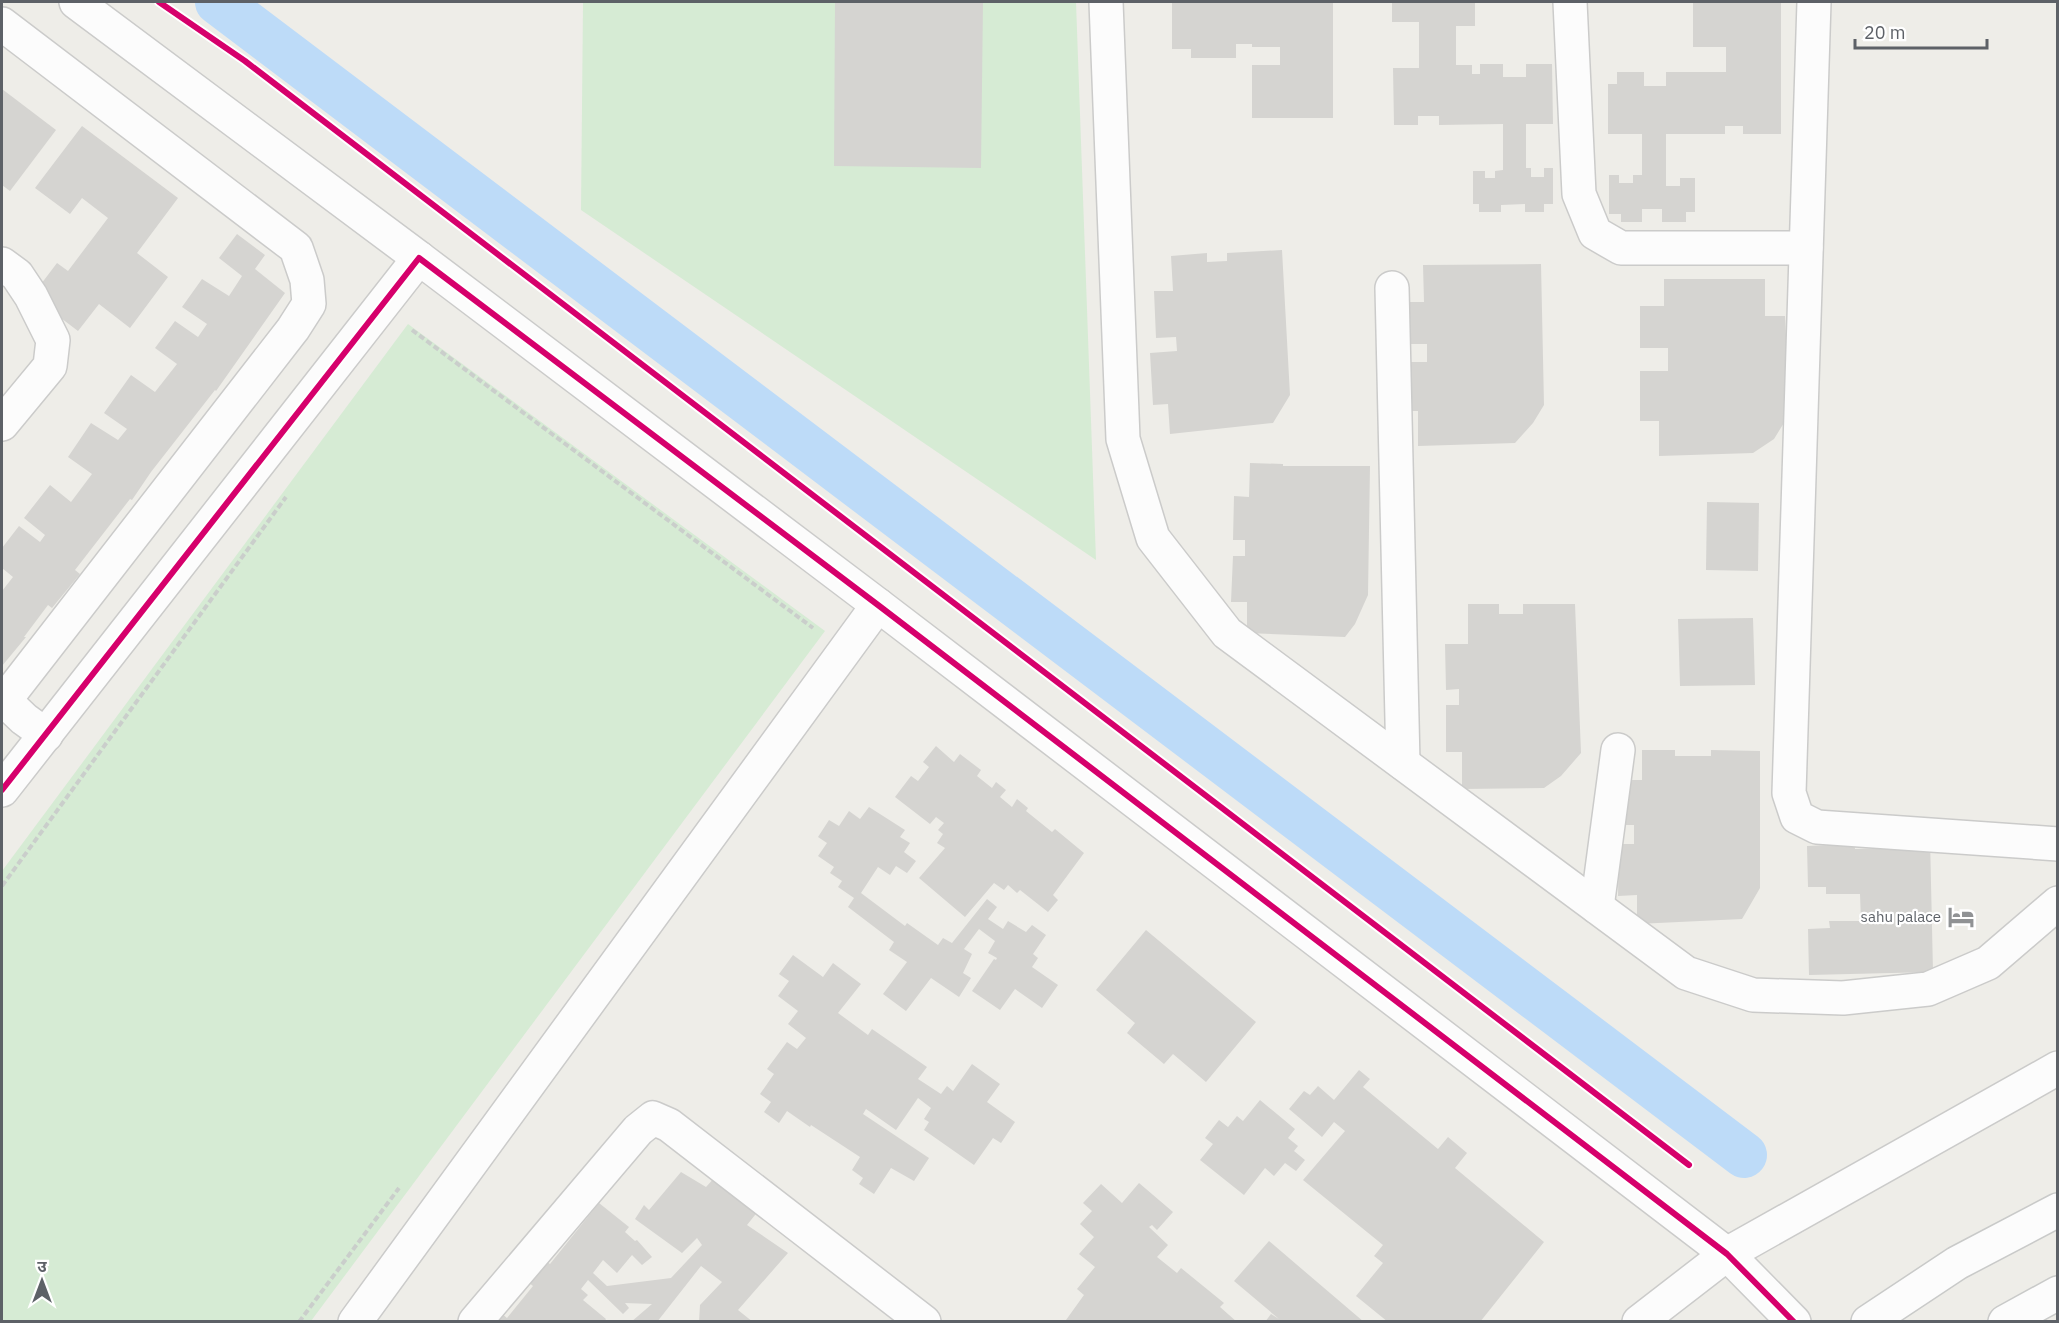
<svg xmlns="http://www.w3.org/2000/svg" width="2059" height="1323" font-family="'IBM Plex Sans','Noto Sans Devanagari',sans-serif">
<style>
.green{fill:#d6ebd4}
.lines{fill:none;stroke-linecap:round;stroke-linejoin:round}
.canal{stroke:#bddbf8;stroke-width:46}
.building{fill:#d5d4d1}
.minor-casing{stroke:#cbcbca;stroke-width:36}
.secondary-casing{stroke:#c9cac9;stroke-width:36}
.path{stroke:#cacecb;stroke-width:4;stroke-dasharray:6 3;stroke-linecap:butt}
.minor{stroke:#fcfcfc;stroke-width:33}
.secondary{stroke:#fcfcfc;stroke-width:33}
.cycleway-casing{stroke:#fff;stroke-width:10}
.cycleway{stroke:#d6006c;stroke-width:6}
.labels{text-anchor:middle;stroke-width:4.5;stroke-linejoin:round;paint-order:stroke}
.poi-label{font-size:15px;fill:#5d6167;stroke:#fff;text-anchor:end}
</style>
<rect width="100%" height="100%" fill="#eeede8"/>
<!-- green -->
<g class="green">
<polygon points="583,2 1076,2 1096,560 581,210"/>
<polygon points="408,324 825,631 311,1321 2,1321 2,871"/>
</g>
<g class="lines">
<!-- canal -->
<polyline class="canal" points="218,2 1744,1155"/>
</g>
<!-- building -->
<g class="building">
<polygon points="835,2 983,2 981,168 834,166"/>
<polygon points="1172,2 1333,2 1333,118 1252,118 1252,65 1280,65 1280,47 1252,47 1252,44 1236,44 1236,58 1191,58 1191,49 1172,49"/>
<polygon points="1392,2 1475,2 1475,26 1456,26 1456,65 1472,65 1472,74 1480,74 1480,64 1503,64 1503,77 1526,77 1526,64 1552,64 1553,124 1526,124 1526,168 1531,168 1531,177 1544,177 1544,168 1553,168 1553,204 1544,204 1544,212 1525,212 1525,204 1501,205 1501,212 1479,212 1479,204 1473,204 1473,171 1485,171 1485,178 1495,178 1495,171 1503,170 1503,124 1439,125 1439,116 1418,116 1418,125 1394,125 1393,68 1419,68 1419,22 1392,22"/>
<polygon points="1693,2 1781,2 1781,134 1743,134 1743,126 1725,126 1725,134 1666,134 1666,186 1680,186 1680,178 1695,178 1695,212 1686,212 1686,222 1662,222 1662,209 1642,209 1642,222 1621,222 1621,214 1609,214 1609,175 1619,175 1619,183 1633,183 1633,175 1642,175 1642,134 1608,134 1608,84 1617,84 1617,72 1644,72 1644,86 1666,86 1666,72 1726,72 1726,47 1693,47"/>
<polygon points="2,89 56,130 10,191 2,185"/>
<polygon points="82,126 178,198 137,253 168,277 130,328 99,304 78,331 32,296 57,263 68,271 108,218 82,198 70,214 35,188"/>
<polygon points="237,234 265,255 255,269 285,293 216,391 215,390 151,472 132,500 130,499 75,570 80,574 52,608 48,605 24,637 26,637 2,666 2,591 13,577 2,568 2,548 19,526 40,542 45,535 24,518 50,485 71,502 92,474 68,457 91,423 118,440 127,429 104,413 131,375 155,392 177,364 155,348 175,321 198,337 207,324 182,307 202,279 229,296 242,276 219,258"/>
<polygon points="1282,250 1290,395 1273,423 1170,434 1168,404 1153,405 1150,353 1177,351 1176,337 1156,338 1154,291 1173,291 1171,256 1207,253 1207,262 1227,261 1227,253"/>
<polygon points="1541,264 1544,405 1533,423 1515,443 1418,446 1418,411 1403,411 1402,362 1427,362 1427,344 1399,344 1399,302 1424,302 1423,265"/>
<polygon points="1664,279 1765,279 1765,316 1785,316 1790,413 1774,439 1753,453 1659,456 1659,421 1640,421 1640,371 1668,371 1668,348 1640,348 1640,306 1664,306"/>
<polygon points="1250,463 1283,464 1283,466 1370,466 1368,595 1355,624 1345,637 1247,633 1247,602 1231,602 1233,556 1245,556 1245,540 1233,540 1234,496 1249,497"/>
<polygon points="1707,502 1759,503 1758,571 1706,570"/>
<polygon points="1468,604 1499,604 1499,614 1523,614 1523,604 1575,604 1581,753 1561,776 1544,788 1462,789 1462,752 1446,752 1446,705 1459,705 1459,689 1446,690 1445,644 1468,644"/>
<polygon points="1753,618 1755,685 1680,686 1678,619"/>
<polygon points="936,746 954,762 960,754 981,770 977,776 992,788 996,782 1006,790 1000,797 1012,807 1017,799 1028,808 1026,811 1052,832 1055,829 1084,853 1053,895 1058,900 1048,912 1020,890 1017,893 1008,885 1004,890 994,883 965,917 919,878 945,848 937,843 943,834 938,830 944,823 936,817 930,824 895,797 911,776 918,781 929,767 923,762"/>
<polygon points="1642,750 1675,750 1675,756 1711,756 1711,750 1760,751 1760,888 1742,919 1637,924 1637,895 1618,896 1619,844 1634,844 1634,825 1619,825 1619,780 1642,780"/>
<polygon points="869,807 905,830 900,837 910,843 904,852 916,861 907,873 896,866 890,875 878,867 861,893 905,926 907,923 938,945 943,938 952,943 987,899 997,907 988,919 1003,929 1008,921 1026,932 1032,925 1046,935 1033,954 1038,958 1032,967 1058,985 1042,1008 1015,989 1000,1010 972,991 994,959 996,960 997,958 988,953 995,941 979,929 964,949 972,954 963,973 971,978 959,997 931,978 906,1011 883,994 907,962 889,950 894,942 848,907 854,898 838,887 842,881 830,873 834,867 818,856 827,843 818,837 829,820 839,826 849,811 860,819"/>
<polygon points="1930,838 1933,972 1809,975 1808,929 1830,928 1829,921 1861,921 1860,894 1826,894 1826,887 1808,887 1807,846 1830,845 1830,841 1854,840 1855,849 1889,848"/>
<polygon points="1146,930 1256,1022 1206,1082 1173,1054 1164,1064 1127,1033 1135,1023 1096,990"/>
<polygon points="793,955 823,977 833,963 861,984 838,1013 868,1035 872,1029 927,1067 918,1079 941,1094 947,1086 953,1091 972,1064 1000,1084 987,1102 1015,1122 1001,1143 993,1138 974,1165 924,1130 929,1122 924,1119 931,1108 918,1098 896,1130 866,1109 863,1114 929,1158 914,1181 891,1168 874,1194 859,1184 863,1178 852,1170 860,1157 811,1125 810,1127 787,1111 779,1123 764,1112 771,1102 760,1094 774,1074 767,1069 787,1042 797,1049 806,1038 788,1024 798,1011 778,996 789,981 779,974"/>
<polygon points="1359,1070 1370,1079 1363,1087 1438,1149 1448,1137 1467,1153 1455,1168 1544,1242 1480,1322 1388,1322 1356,1296 1383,1263 1374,1256 1383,1245 1303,1180 1345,1131 1334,1122 1322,1137 1289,1109 1304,1091 1310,1095 1318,1086 1334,1100"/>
<polygon points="1260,1100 1295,1129 1288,1138 1298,1146 1294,1151 1305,1160 1296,1171 1285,1163 1274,1176 1265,1168 1244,1195 1200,1160 1213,1144 1205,1138 1219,1120 1228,1127 1237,1116 1243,1121"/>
<polygon points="681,1172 706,1187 716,1176 759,1210 747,1225 788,1253 738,1310 753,1322 699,1322 700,1305 722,1282 701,1266 657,1322 631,1322 652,1304 625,1303 629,1308 623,1314 588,1280 581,1289 588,1295 583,1300 606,1319 604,1322 494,1322 501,1313 507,1318 533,1286 523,1278 540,1257 550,1264 599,1203 629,1227 625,1232 635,1241 637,1240 652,1257 642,1265 632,1255 617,1273 603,1260 593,1273 607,1286 671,1278 702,1245 697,1238 682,1253 635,1219 644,1205 649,1210"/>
<polygon points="1139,1183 1173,1212 1157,1230 1152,1225 1149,1227 1168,1245 1157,1257 1177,1273 1181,1268 1224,1303 1220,1307 1237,1322 1066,1320 1084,1295 1077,1289 1095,1267 1079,1254 1094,1237 1080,1224 1092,1211 1083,1203 1101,1184 1122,1203"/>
<polygon points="1269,1241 1364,1322 1265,1322 1271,1314 1279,1319 1234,1281"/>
</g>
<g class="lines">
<!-- minor casing -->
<g class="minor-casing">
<g id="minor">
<polyline points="76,2 419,258"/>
<polyline points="1106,2 1123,439 1153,538 1227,633 1686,973 1753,995 1843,998 1928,989 1988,963 2058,903"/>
<polyline points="1570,2 1579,194 1595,233 1621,248 1806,248"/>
<polyline points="1814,2 1789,793 1797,817 1817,827 2058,844"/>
<polyline points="2,24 296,248 307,280 309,304 293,329 5,700"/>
<polyline points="2,264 17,275 31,296 53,340 50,366 2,424"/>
<polyline points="1392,288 1403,763"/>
<polyline points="2,698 24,719 46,735"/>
<polyline points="2,790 419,258 878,605 1727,1254 1794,1322"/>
<polyline points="1597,907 1618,750"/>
<polyline points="355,1322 878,605"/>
<polyline points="475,1322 638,1130 653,1118 669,1125 924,1322"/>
<polyline points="1639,1322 1727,1254 2058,1068"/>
</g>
</g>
<!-- secondary casing -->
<g class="secondary-casing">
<g id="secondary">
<polyline points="1868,1322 1957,1263 2058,1210"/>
<polyline points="2005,1322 2058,1293"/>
</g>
</g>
<!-- path -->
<g class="path">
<polyline points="412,330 813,628"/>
<polyline points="2,886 286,497"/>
<polyline points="299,1322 399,1188"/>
</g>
<!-- minor -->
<use href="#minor" class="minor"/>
<!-- secondary -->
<use href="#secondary" class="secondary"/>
<!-- cycleway casing -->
<g class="cycleway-casing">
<g id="cycleway">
<polyline points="159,2 245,61 1689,1165"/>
<polyline points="2,790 419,258 878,605 1727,1254 1794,1322"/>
</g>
</g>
<!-- cycleway -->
<use href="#cycleway" class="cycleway"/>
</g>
<!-- icons -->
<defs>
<g id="hotel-bare" transform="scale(2.07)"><path d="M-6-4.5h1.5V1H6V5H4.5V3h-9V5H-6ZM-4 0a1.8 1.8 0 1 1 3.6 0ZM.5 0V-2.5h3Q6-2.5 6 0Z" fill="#909294" stroke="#fff" stroke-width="2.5" paint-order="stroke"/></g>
</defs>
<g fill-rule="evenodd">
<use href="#hotel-bare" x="1961" y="917"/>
</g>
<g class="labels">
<!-- poi labels -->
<g class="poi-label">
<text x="1941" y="922">sahu palace</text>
</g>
</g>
<!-- border -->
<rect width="2059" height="1323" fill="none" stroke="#5d6167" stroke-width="6"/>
<!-- north arrow -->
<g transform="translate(42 1281)" stroke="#ffffff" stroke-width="4.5" paint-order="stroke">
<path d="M0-4.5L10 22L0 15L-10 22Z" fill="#5d6167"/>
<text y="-9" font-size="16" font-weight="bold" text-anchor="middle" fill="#5d6167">उ</text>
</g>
<!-- scale -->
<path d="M1855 39v9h132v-9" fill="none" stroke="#5d6167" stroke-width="3"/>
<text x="1864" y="39" font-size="18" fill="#5d6167" stroke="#ffffff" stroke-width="4.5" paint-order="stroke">20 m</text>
</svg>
